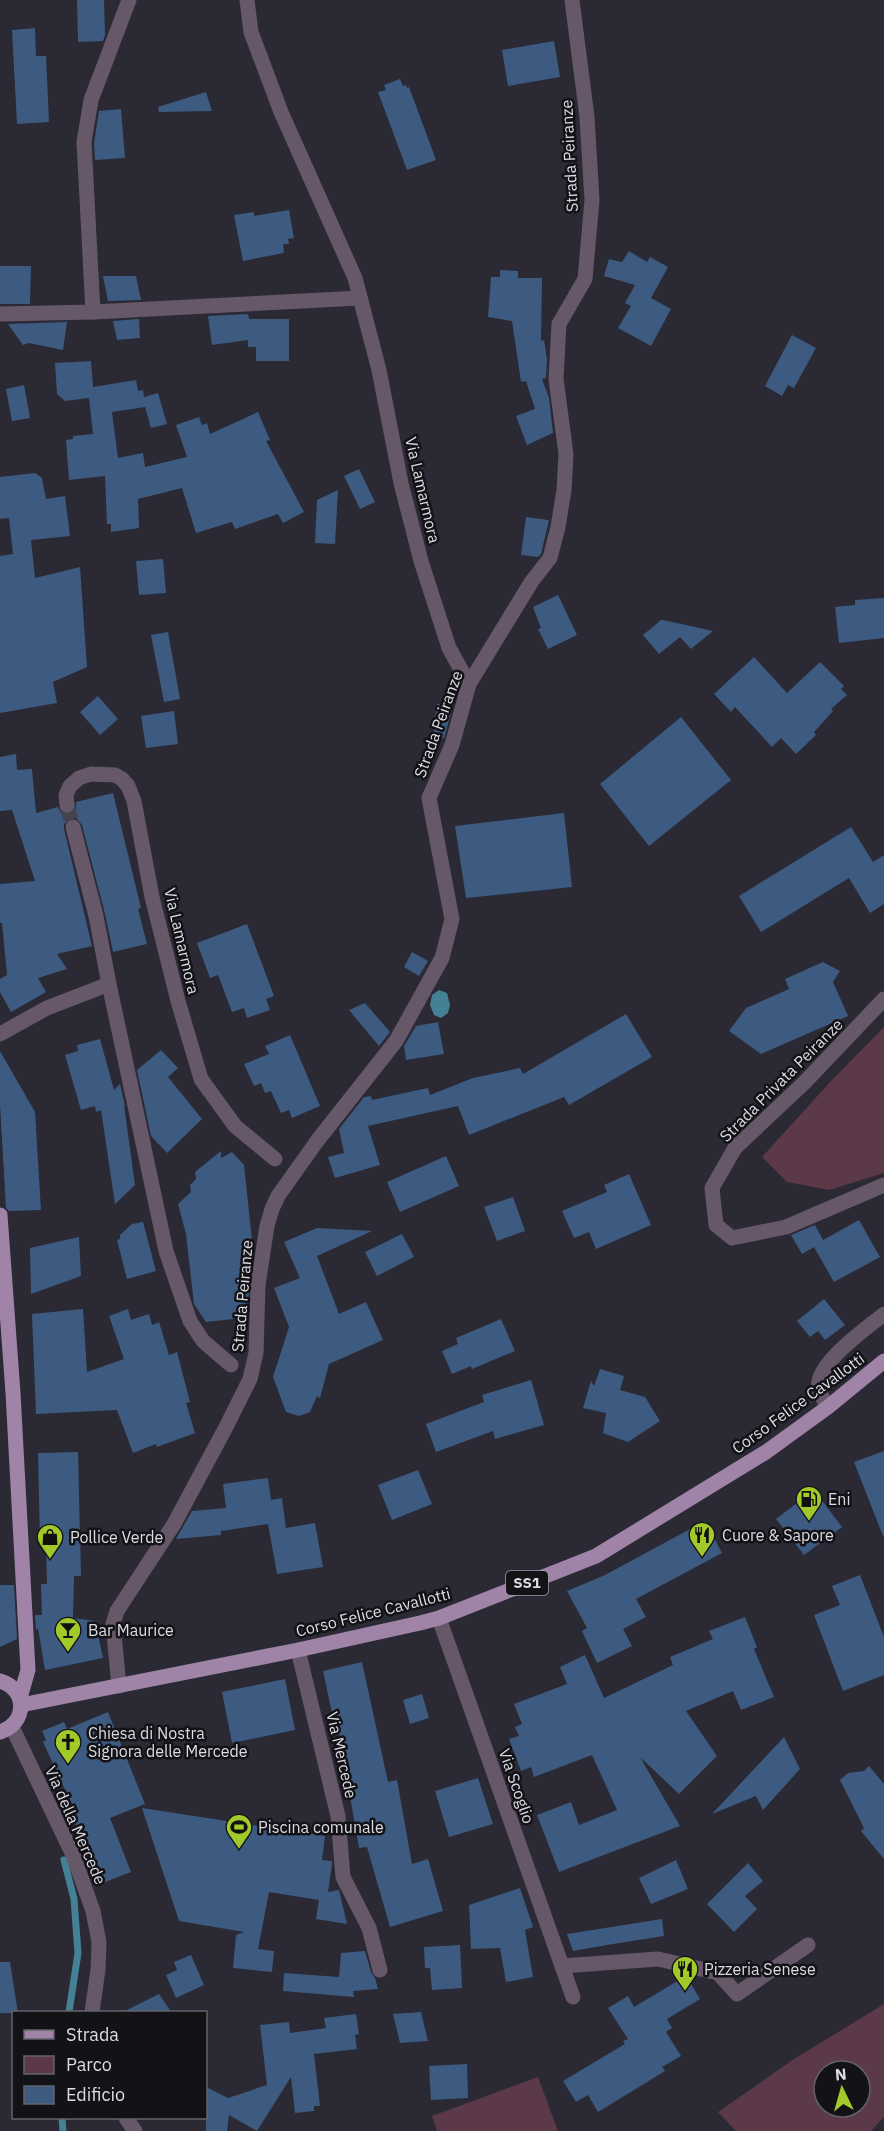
<svg xmlns="http://www.w3.org/2000/svg" width="884" height="2131" font-family="'IBM Plex Sans',sans-serif">
<style>
.green{fill:#5b3948;fill-rule:evenodd}
.water{fill:#448195}
.lines{fill:none;stroke-linecap:round;stroke-linejoin:round}
.stream{stroke:#448195;stroke-width:7}
.building{fill:#3d5b80}
.minor-tunnel{stroke:#45444e;stroke-width:15;stroke-dasharray:15 8;stroke-linecap:butt}
.minor{stroke:#665869;stroke-width:15}
.primary{stroke:#a084a7;stroke-width:15}
.labels{text-anchor:middle;stroke-width:5;stroke-linejoin:round;paint-order:stroke}
.shield{fill:#131217;stroke:#a09fa6;stroke-width:1.5}
.shield-label{font-size:15px;font-weight:bold;fill:#dcdce3}
.street-label{font-size:16px;fill:#dcdce3;stroke:#131217}
.poi-label{font-size:16px;fill:#dcdce3;stroke:#131217;text-anchor:start}
</style>
<rect width="100%" height="100%" fill="#2a2934"/>
<!-- green -->
<g class="green">
<polygon points="884,1027 884,1173 829,1190 787,1182 762,1157 831,1081"/>
<path d="M884,2004v113l-13,14h-135l-18,-19 76,-53zM824,2071h36v36h-36z"/>
<polygon points="538,2077 558,2131 437,2131 432,2116"/>
</g>
<!-- water -->
<polygon class="water" points="439,990 447,993 450,1005 448,1013 441,1018 434,1015 430,1005 432,995"/>
<g class="lines">
<!-- stream -->
<g class="stream">
<polyline points="64,1860 74,1899 78,1953 69,2012"/>
<polyline points="62,2118 63,2131"/>
</g>
</g>
<!-- building -->
<g class="building">
<polygon points="77,0 104,0 105,35 103,41 78,42"/>
<polygon points="35,28 36,56 46,56 49,122 17,124 12,30"/>
<polygon points="554,41 560,77 508,86 502,50"/>
<polygon points="400,79 403,86 406,85 407,88 409,87 436,160 407,170 378,92 386,90 384,85"/>
<polygon points="206,92 212,111 159,112 158,107"/>
<polygon points="121,109 125,158 95,160 94,143 99,111"/>
<polygon points="289,210 294,238 288,239 289,244 283,244 284,253 243,261 234,215 254,212 254,216"/>
<polygon points="629,251 647,262 650,257 668,267 651,298 671,309 651,346 618,328 631,306 625,303 635,285 604,276 609,259 622,262"/>
<polygon points="0,266 31,266 30,304 0,304"/>
<polygon points="500,270 518,271 518,278 542,278 541,341 544,340 547,359 546,378 542,379 549,398 553,433 527,445 516,416 535,409 526,381 521,382 512,321 488,317 491,277 500,277"/>
<polygon points="103,276 136,276 141,300 108,301"/>
<polygon points="248,314 249,319 289,319 289,361 256,361 256,347 248,347 248,340 212,345 208,316"/>
<polygon points="139,319 140,338 117,340 113,321"/>
<polygon points="67,322 63,350 29,343 23,345 8,324"/>
<polygon points="792,335 816,348 794,388 788,385 782,396 765,386"/>
<polygon points="91,361 93,387 136,380 138,391 143,390 144,397 158,393 167,424 151,428 145,407 112,412 118,458 143,453 145,467 187,457 176,425 199,417 202,425 207,423 210,434 258,412 270,440 266,441 304,512 283,523 278,514 235,529 232,522 196,533 182,488 138,499 139,528 111,532 111,524 107,524 105,476 69,480 66,440 73,439 73,436 93,434 89,398 65,401 57,394 55,363"/>
<polygon points="24,385 30,418 12,421 6,389"/>
<polygon points="359,469 375,502 360,509 344,476"/>
<polygon points="35,473 42,478 46,499 65,496 70,536 31,540 35,578 80,567 87,667 53,682 57,703 0,713 0,556 13,554 9,518 0,519 0,477"/>
<polygon points="338,490 335,544 315,543 317,500"/>
<polygon points="526,517 549,520 541,554 538,557 521,555"/>
<polygon points="163,559 166,593 139,595 136,561"/>
<polygon points="558,595 577,635 548,649 538,629 541,628 533,607"/>
<polygon points="884,598 884,638 839,643 835,607 855,605 855,600"/>
<polygon points="661,620 663,620 713,631 691,649 680,637 659,654 643,635"/>
<polygon points="168,632 180,699 164,702 151,635"/>
<polygon points="754,657 787,693 820,662 844,686 841,689 847,695 831,709 833,711 814,732 816,735 796,754 781,738 772,747 735,707 731,712 714,694"/>
<polygon points="98,696 118,719 100,735 80,712"/>
<polygon points="437,704 453,706 444,738 433,738"/>
<polygon points="174,711 178,744 146,748 141,716"/>
<polygon points="681,717 731,780 649,846 600,784"/>
<polygon points="16,754 17,770 32,769 36,813 58,807 62,814 69,815 76,810 76,802 113,793 141,908 138,909 147,944 113,952 105,914 82,825 76,818 70,818 64,824 64,829 92,946 57,954 67,969 38,978 46,992 11,1012 0,992 0,979 7,975 2,923 0,923 0,884 35,881 12,810 0,811 0,757"/>
<polygon points="564,813 572,887 466,898 455,826"/>
<polygon points="851,827 873,862 884,855 884,904 870,913 849,878 761,932 739,896"/>
<polygon points="247,924 274,996 266,999 270,1010 247,1018 244,1008 232,1012 218,975 210,978 197,943"/>
<polygon points="412,952 428,961 419,976 404,967"/>
<polygon points="823,962 840,971 833,982 848,1016 761,1054 729,1031 746,1008 789,989 785,979"/>
<polygon points="365,1003 390,1032 379,1046 349,1010"/>
<polygon points="626,1014 652,1057 569,1105 564,1097 469,1135 458,1106 368,1126 380,1165 335,1178 328,1157 344,1153 339,1129 364,1097 371,1096 372,1100 428,1088 430,1095 473,1078 520,1068 523,1074"/>
<polygon points="438,1022 444,1054 406,1060 404,1046 416,1026"/>
<polygon points="290,1035 320,1106 292,1118 289,1110 281,1113 271,1091 265,1093 261,1083 254,1086 244,1064 269,1054 265,1046"/>
<polygon points="100,1039 114,1090 120,1084 125,1106 124,1105 135,1185 115,1204 101,1110 96,1112 95,1106 81,1110 65,1055 78,1051 77,1045"/>
<polygon points="161,1050 178,1068 168,1077 202,1119 167,1153 151,1136 137,1070"/>
<polygon points="0,1051 35,1112 41,1210 9,1211 6,1208 0,1105"/>
<polygon points="221,1151 221,1158 232,1152 244,1165 253,1250 248,1303 233,1319 206,1322 194,1304 186,1234 178,1204 191,1192 190,1185 196,1179 195,1172"/>
<polygon points="446,1156 459,1186 400,1212 387,1182"/>
<polygon points="629,1174 651,1225 596,1249 589,1232 574,1238 562,1211 607,1192 604,1185"/>
<polygon points="513,1197 525,1231 497,1241 484,1207"/>
<polygon points="859,1220 880,1257 834,1282 814,1247 802,1254 791,1235 815,1225 823,1240"/>
<polygon points="143,1222 156,1271 127,1279 117,1240 120,1239 120,1235 132,1224"/>
<polygon points="317,1228 372,1231 317,1256 339,1314 366,1302 383,1340 329,1364 320,1398 317,1396 310,1412 299,1416 286,1412 273,1377 289,1327 274,1288 300,1278 284,1242"/>
<polygon points="402,1234 414,1257 377,1276 365,1252"/>
<polygon points="79,1237 81,1276 31,1294 30,1248"/>
<polygon points="824,1299 845,1325 825,1340 818,1331 810,1337 797,1321"/>
<polygon points="83,1309 87,1372 124,1359 109,1316 128,1309 131,1320 149,1314 152,1325 159,1322 169,1355 177,1352 190,1402 186,1403 195,1433 157,1447 156,1444 133,1453 117,1410 36,1414 32,1314"/>
<polygon points="501,1319 515,1351 472,1369 471,1366 452,1374 442,1351 458,1344 456,1338"/>
<polygon points="600,1369 624,1376 620,1390 645,1397 660,1421 628,1442 603,1433 606,1413 583,1408 591,1381 594,1386"/>
<polygon points="531,1380 544,1425 495,1439 493,1431 436,1452 426,1424 484,1402 482,1395"/>
<polygon points="884,1451 884,1536 883,1536 854,1462"/>
<polygon points="78,1452 81,1576 74,1576 73,1618 95,1621 103,1658 45,1670 38,1628 36,1630 35,1615 42,1615 41,1584 47,1584 46,1544 40,1544 38,1453"/>
<polygon points="418,1470 432,1504 392,1520 378,1485"/>
<polygon points="268,1478 271,1500 282,1498 286,1528 315,1523 323,1567 277,1574 268,1524 221,1531 221,1535 176,1539 192,1511 226,1508 223,1484"/>
<polygon points="814,1490 842,1527 804,1555 776,1519"/>
<polygon points="705,1521 722,1553 636,1599 646,1617 623,1629 632,1646 597,1663 582,1631 587,1628 567,1591 605,1575"/>
<polygon points="860,1575 884,1637 884,1675 843,1691 814,1615 840,1605 832,1586"/>
<polygon points="0,1585 14,1585 17,1639 0,1647"/>
<polygon points="745,1617 757,1647 754,1649 774,1697 741,1710 733,1691 686,1711 717,1756 679,1794 640,1757 680,1826 559,1872 537,1815 571,1802 579,1825 617,1810 592,1755 534,1777 531,1767 521,1771 509,1739 519,1736 515,1727 522,1724 514,1704 567,1684 560,1667 585,1655 604,1698 673,1665 670,1657 713,1639 709,1631"/>
<polygon points="362,1662 388,1782 397,1780 412,1864 428,1859 443,1911 390,1927 367,1847 359,1848 338,1727 335,1727 323,1671"/>
<polygon points="285,1679 295,1730 232,1743 222,1692"/>
<polygon points="422,1694 429,1718 410,1724 403,1700"/>
<polygon points="108,1712 145,1804 110,1818 131,1872 100,1884 71,1813 75,1811 43,1742 46,1740 42,1731 64,1722 67,1729"/>
<polygon points="784,1737 800,1769 763,1810 756,1796 712,1814"/>
<polygon points="869,1766 884,1784 884,1859 861,1831 864,1828 840,1780 848,1773 864,1771"/>
<polygon points="478,1778 493,1824 449,1837 435,1791"/>
<polygon points="142,1808 325,1836 322,1860 332,1861 332,1864 328,1892 339,1890 347,1924 316,1919 319,1900 269,1892 258,1949 274,1951 272,1972 233,1968 236,1935 244,1932 179,1921"/>
<polygon points="676,1860 688,1889 651,1904 639,1878"/>
<polygon points="748,1863 763,1881 745,1896 757,1909 734,1932 707,1904"/>
<polygon points="520,1888 533,1927 525,1930 533,1977 506,1982 500,1948 471,1949 469,1905"/>
<polygon points="662,1919 664,1936 613,1944 573,1951 567,1934"/>
<polygon points="460,1945 462,1988 432,1990 430,1968 425,1968 424,1947"/>
<polygon points="365,1951 371,1972 375,1978 378,1989 353,1991 354,1997 283,1991 284,1973 339,1977 341,1953"/>
<polygon points="191,1955 204,1985 176,1998 166,1975 177,1970 174,1962"/>
<polygon points="0,1962 10,1962 18,2013 0,2013"/>
<polygon points="686,1976 700,1999 667,2019 672,2028 666,2032 681,2056 662,2067 665,2071 598,2112 588,2095 576,2102 563,2081 625,2044 623,2041 628,2039 608,2008 628,1996 634,2007"/>
<polygon points="159,1994 172,2013 121,2013"/>
<polygon points="421,2012 428,2041 400,2043 393,2014"/>
<polygon points="356,2014 359,2034 355,2035 357,2049 314,2054 320,2106 314,2106 314,2111 295,2113 291,2077 257,2131 229,2115 227,2131 206,2131 206,2087 228,2098 267,2085 260,2025 289,2022 290,2033 326,2028 324,2018"/>
<polygon points="467,2064 468,2098 431,2100 429,2066"/>
</g>
<g class="lines">
<!-- minor-tunnel -->
<polyline class="minor-tunnel" points="67,805 73,827"/>
<!-- minor -->
<g class="minor">
<polyline points="247,0 251,32 281,112 355,278 379,370 401,483 421,561 449,648 469,684"/>
<polyline points="93,312 360,298"/>
<polyline points="0,314 93,312 84,142 91,100 129,0"/>
<polyline points="67,805 66,795 70,786 79,778 91,774 115,775 122,779 128,786 134,801 152,897 178,1001 201,1079 235,1126 275,1159"/>
<polyline points="73,827 96,916 109,984"/>
<polyline points="884,999 804,1083 735,1148 712,1188 716,1225 732,1238 786,1227 884,1185"/>
<polyline points="0,1034 47,1008 109,984 166,1251 190,1321 203,1341 231,1365"/>
<path d="M828,1407c-3,-5 -7,-11 -9,-17 -7,-24 48,-62 65,-76"/>
<polyline points="439,1618 573,1997"/>
<polyline points="298,1650 338,1816 343,1877 369,1928 380,1970"/>
<polyline points="119,1686 113,1624 117,1611 174,1524 226,1427 250,1379 256,1353 258,1285 267,1226 272,1209 278,1196 317,1141 396,1041 442,958 452,919 429,798 452,745 469,684 532,581 550,558 558,527 564,490 566,454 556,379 559,324 585,279 592,200 587,117 572,0"/>
<polyline points="12,1727 73,1855 93,1911 99,1942 98,1970 92,2012"/>
<polyline points="562,1966 658,1959 718,1973 737,1994 808,1945"/>
<polyline points="126,2118 135,2131"/>
</g>
<!-- primary -->
<g class="primary">
<polyline points="0,1215 13,1393 28,1670 20,1698"/>
<path d="M0,1681c28,8 27,43 0,51"/>
<polyline points="21,1705 298,1650 420,1623 439,1618 596,1556 766,1452 828,1407 884,1361"/>
</g>
</g>
<!-- icons -->
<defs>
<g id="fuel-pin" transform="scale(1.35)"><path d="M0 17L-7.5 6A9.5 9.5 0 1 1 7.5 6Z" fill="#a1c92a" stroke="#131217"/><path d="M-5.5-6h7V0h2V4h1.3V-2.5L3-4.5l.8-.8L6-3V5H2.5V1h-1V6h-7ZM-4.2-4.7v3.2H.2V-4.7Z" fill="#111"/></g>
<g id="restaurant-pin" transform="scale(1.35)"><path d="M0 17L-7.5 6A9.5 9.5 0 1 1 7.5 6Z" fill="#a1c92a" stroke="#131217"/><path d="M-5-6h1v4h1v-4h1v4h1v-4h1v5L-1.5 .5V6h-2V.5L-5-1ZM5-6V6H3V1.5H1.5Q1.5-4 5-6Z" fill="#111"/></g>
<g id="shop-pin" transform="scale(1.35)"><path d="M0 17L-7.5 6A9.5 9.5 0 1 1 7.5 6Z" fill="#a1c92a" stroke="#131217"/><path d="M-5-2.5h2.3a2.7 3.5 0 0 1 5.4 0H5L5.5 6h-11ZM-1.5-2.5h3a1.5 2.3 0 0 0-3 0Z" fill="#111"/></g>
<g id="bar-pin" transform="scale(1.35)"><path d="M0 17L-7.5 6A9.5 9.5 0 1 1 7.5 6Z" fill="#a1c92a" stroke="#131217"/><path d="M-6-5H6L.8 .8V4.5H3.5V6h-7V4.5H-.8V.8Z" fill="#111"/></g>
<g id="church-pin" transform="scale(1.35)"><path d="M0 17L-7.5 6A9.5 9.5 0 1 1 7.5 6Z" fill="#a1c92a" stroke="#131217"/><path d="M-1.2-6h2.4v3.5h3.3v2.4h-3.3V6h-2.4V-.1h-3.3v-2.4h3.3Z" fill="#111"/></g>
<g id="stadium-pin" transform="scale(1.35)"><path d="M0 17L-7.5 6A9.5 9.5 0 1 1 7.5 6Z" fill="#a1c92a" stroke="#131217"/><path d="M0-5a6.5 5 0 1 0 0 10a6.5 5 0 1 0 0-10ZM-3.5-1.8h7v3.6h-7Z" fill="#111"/></g>
</defs>
<g fill-rule="evenodd">
<use href="#fuel-pin" x="809" y="1499"/>
<use href="#restaurant-pin" x="702" y="1535"/>
<use href="#shop-pin" x="50" y="1537"/>
<use href="#bar-pin" x="68" y="1630"/>
<use href="#church-pin" x="68" y="1742"/>
<use href="#stadium-pin" x="239" y="1827"/>
<use href="#restaurant-pin" x="685" y="1969"/>
</g>
<g class="labels">
<!-- shield labels -->
<rect class="shield" x="506" y="1571" width="42" height="24" rx="4.5"/>
<g class="shield-label">
<text x="527" y="1588">SS1</text>
</g>
<!-- street labels -->
<g class="street-label">
<text transform="translate(569 156) rotate(-93)" y="6">Strada Peiranze</text>
<text transform="translate(423 490) rotate(77)" y="6">Via Lamarmora</text>
<text transform="translate(438 724) rotate(-70)" y="6">Strada Peiranze</text>
<text transform="translate(182 941) rotate(77)" y="6">Via Lamarmora</text>
<text transform="translate(781 1080) rotate(-45)" y="6">Strada Privata Peiranze</text>
<text transform="translate(242 1296) rotate(-85)" y="6">Strada Peiranze</text>
<text transform="translate(798 1403) rotate(-36)" y="6">Corso Felice Cavallotti</text>
<text transform="translate(373 1612) rotate(-14)" y="6">Corso Felice Cavallotti</text>
<text transform="translate(342 1755) rotate(77)" y="6">Via Mercede</text>
<text transform="translate(517 1786) rotate(71)" y="6">Via Scoglio</text>
<text transform="translate(76 1825) rotate(66)" y="6">Via della Mercede</text>
</g>
<!-- poi labels -->
<g class="poi-label">
<text x="828" y="1505">Eni</text>
<text x="722" y="1541">Cuore &amp; Sapore</text>
<text x="70" y="1543">Pollice Verde</text>
<text x="88" y="1636">Bar Maurice</text>
<text x="88" y="1739">Chiesa di Nostra<tspan x="88" dy="18">Signora delle Mercede</tspan></text>
<text x="258" y="1833">Piscina comunale</text>
<text x="704" y="1975">Pizzeria Senese</text>
</g>
</g>
<!-- legend -->
<rect x="12" y="2011" width="195" height="108" fill="#131217" stroke="#636369" stroke-width="1.5"/>
<rect x="24" y="2030" width="30" height="9" fill="#a084a7" stroke="#636369" stroke-width="1.5"/>
<text x="66" y="2041" font-size="18" fill="#dcdce3">Strada</text>
<rect x="24" y="2056" width="30" height="18" fill="#5b3948" stroke="#636369" stroke-width="1.5"/>
<text x="66" y="2071" font-size="18" fill="#dcdce3">Parco</text>
<rect x="24" y="2086" width="30" height="18" fill="#3d5b80" stroke="#636369" stroke-width="1.5"/>
<text x="66" y="2101" font-size="18" fill="#dcdce3">Edificio</text>
<!-- north arrow -->
<g transform="translate(842 2089) rotate(355)"><circle r="28" fill="#131217" stroke="#636369" stroke-width="1.5"/>
<path d="M0-4.5L10 22L0 15L-10 22Z" fill="#a1c92a"/>
<text y="-9" font-size="16" font-weight="bold" text-anchor="middle" fill="#dcdce3">N</text>
</g>
</svg>
